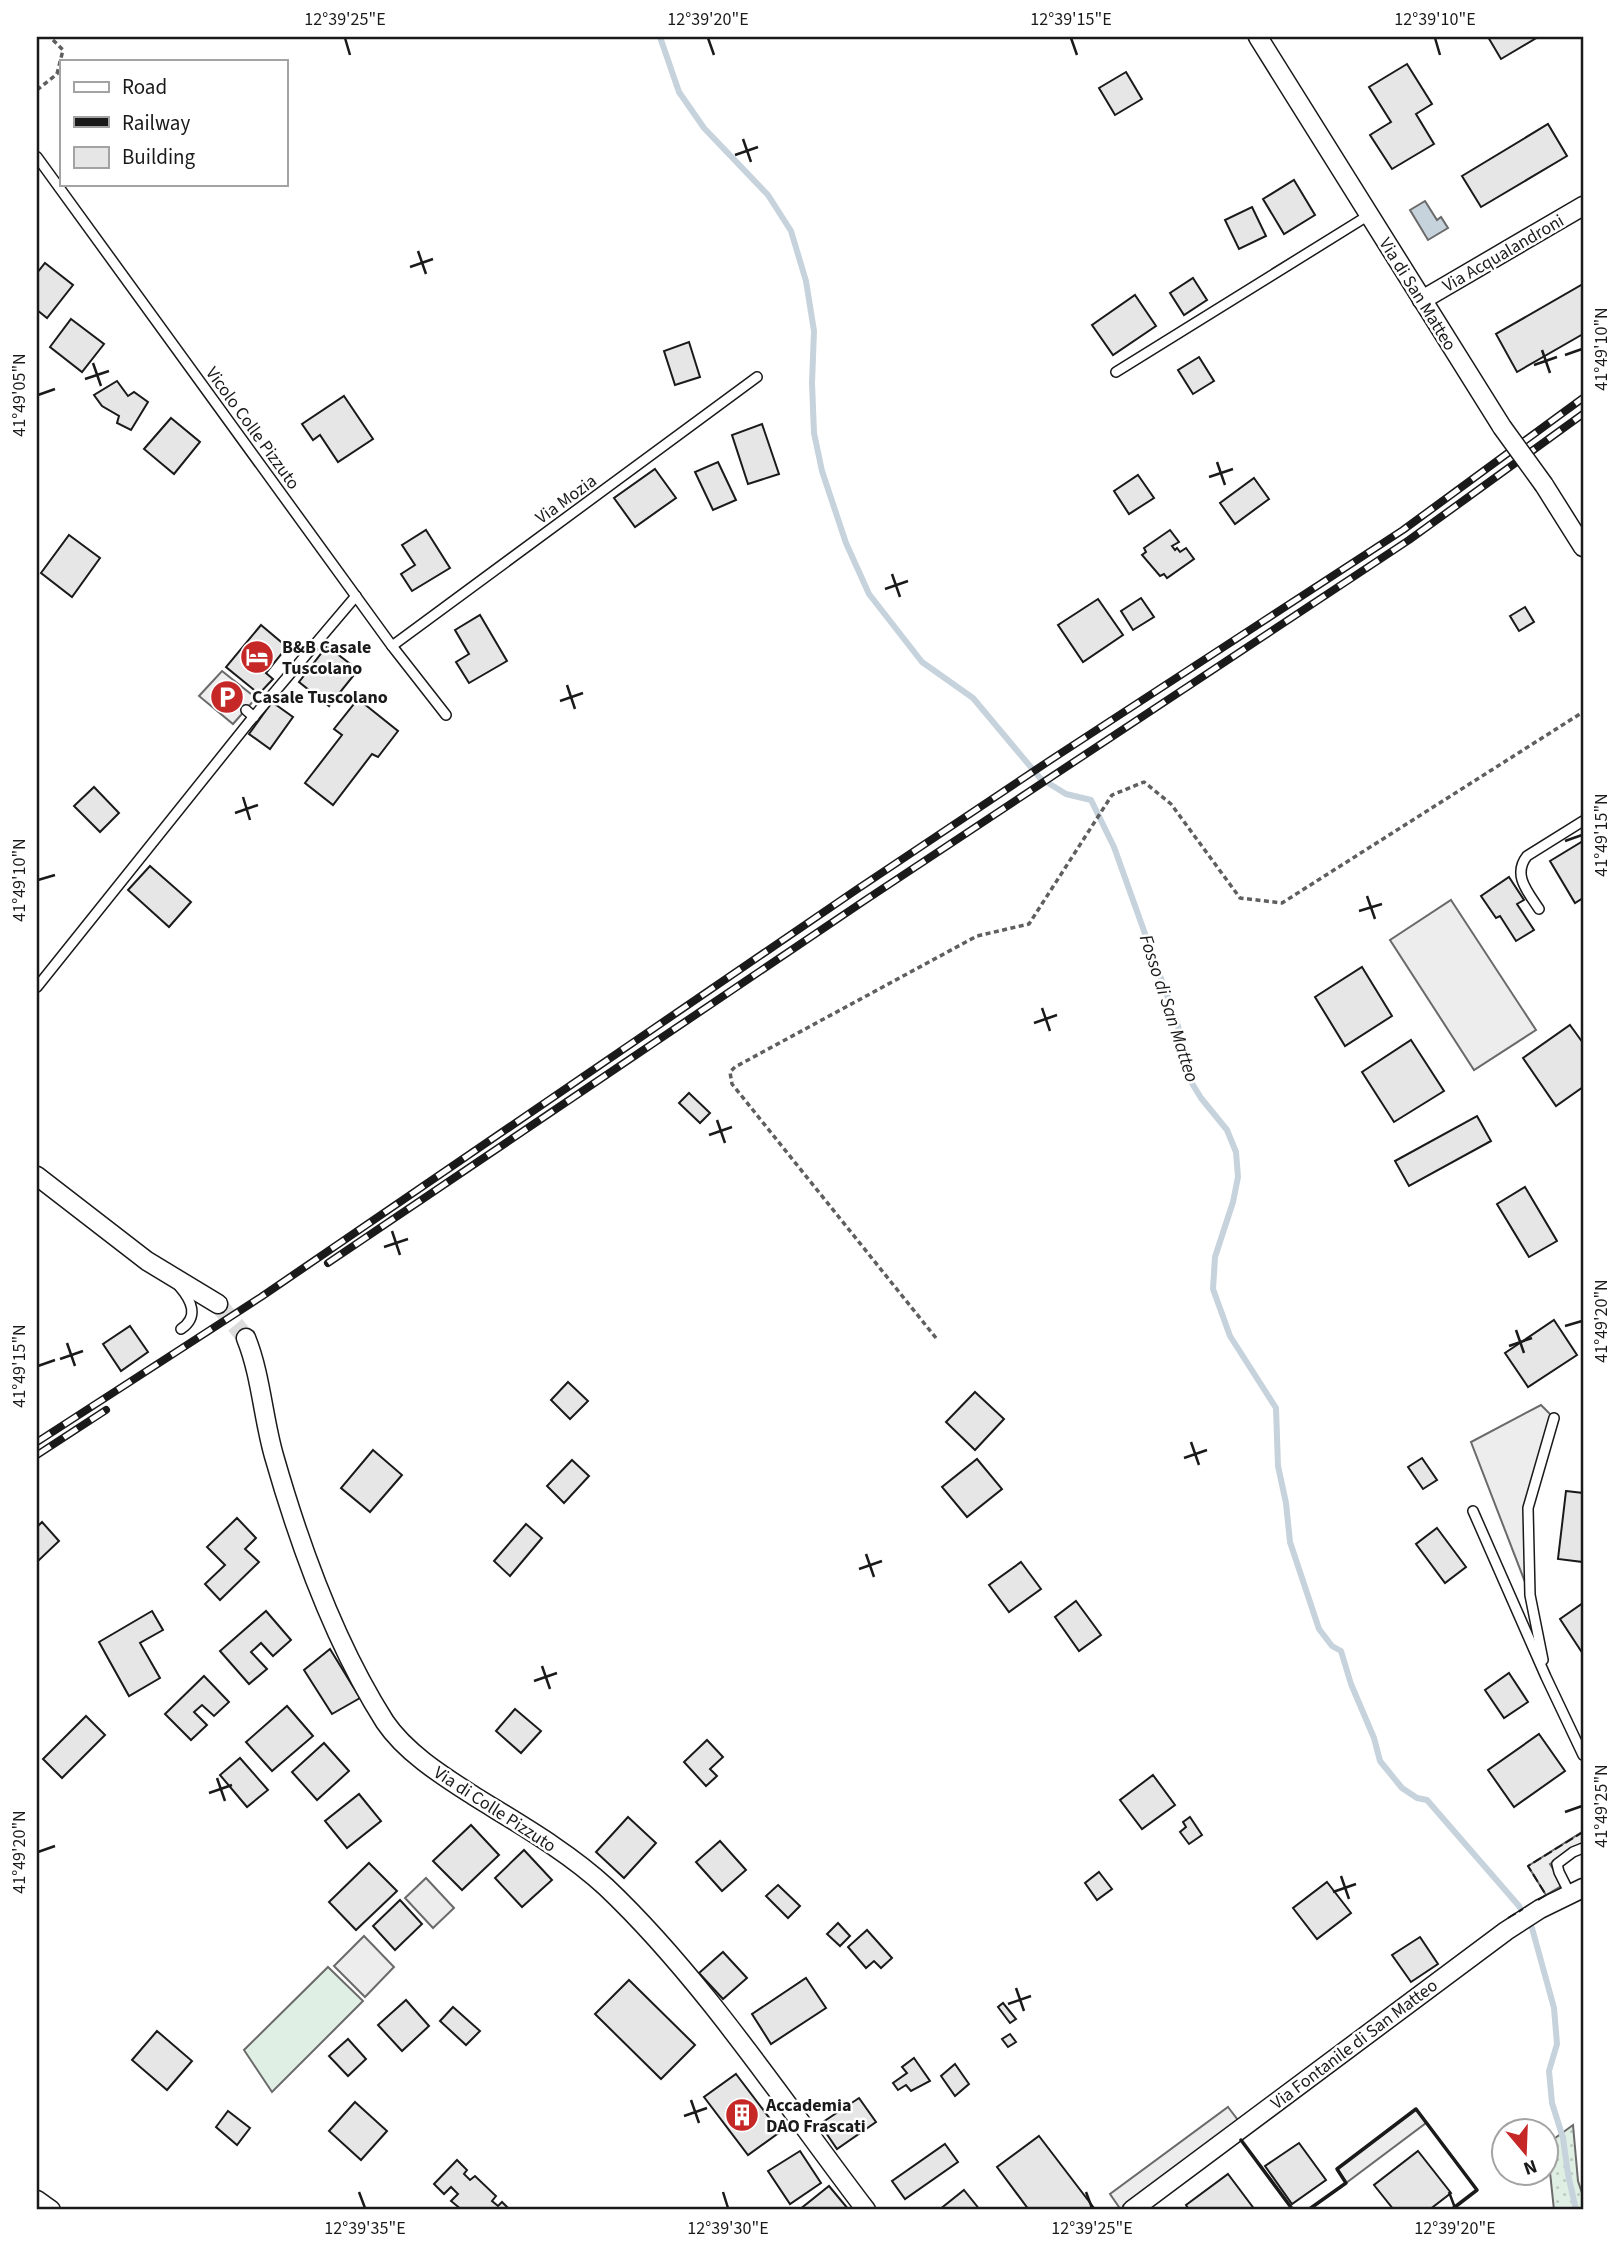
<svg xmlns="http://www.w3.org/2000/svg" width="1620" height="2247" font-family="'Source Sans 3',sans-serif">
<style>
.grass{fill:url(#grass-dots);stroke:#6a6a6a;stroke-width:2}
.garden{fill:#e0efe3;stroke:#6a6a6a;stroke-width:2}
.parking{fill:#ededed;stroke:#6a6a6a;stroke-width:2}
.water{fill:#c6d2dc;stroke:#6a6a6a;stroke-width:2}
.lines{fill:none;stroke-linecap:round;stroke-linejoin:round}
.stream{stroke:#c6d2dc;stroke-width:6}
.building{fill:#e6e6e6;stroke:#1a1a1a;stroke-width:2}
.minor-tunnel{stroke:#ddd;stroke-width:18;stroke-dasharray:18 9;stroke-linecap:butt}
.service-casing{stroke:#1a1a1a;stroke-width:12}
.minor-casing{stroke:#1a1a1a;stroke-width:21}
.path{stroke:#5f5f5f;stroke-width:3.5;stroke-dasharray:5 3.5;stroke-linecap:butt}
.service{stroke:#fff;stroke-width:9}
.minor{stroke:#fff;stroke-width:18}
.rail-casing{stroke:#1a1a1a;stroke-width:8}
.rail{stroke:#fff;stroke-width:5;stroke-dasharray:16;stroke-linecap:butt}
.minor-bridge-casing{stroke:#1a1a1a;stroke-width:21;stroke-linecap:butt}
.minor-bridge{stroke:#fff;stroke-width:18}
.fence{stroke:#1a1a1a;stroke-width:2;stroke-dasharray:9 3.5;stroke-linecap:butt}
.wall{stroke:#1a1a1a;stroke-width:3.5}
.ticks{fill:none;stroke:#1a1a1a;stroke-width:2.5}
.labels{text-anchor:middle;stroke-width:5;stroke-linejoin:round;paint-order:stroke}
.street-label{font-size:18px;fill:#1a1a1a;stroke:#fff}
.poi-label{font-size:18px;font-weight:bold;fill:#1a1a1a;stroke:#fff;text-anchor:start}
.water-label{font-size:19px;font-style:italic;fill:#1a1a1a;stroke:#fff}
.neatline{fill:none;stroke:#1a1a1a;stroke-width:2.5}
.ticks-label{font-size:18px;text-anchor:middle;fill:#1a1a1a}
</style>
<defs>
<pattern id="grass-dots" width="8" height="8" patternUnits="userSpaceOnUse" patternTransform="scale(1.75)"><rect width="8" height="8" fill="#e0efe3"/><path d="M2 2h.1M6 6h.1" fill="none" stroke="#c0ccc2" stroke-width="1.8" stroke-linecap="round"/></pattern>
</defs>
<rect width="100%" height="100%" fill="#fff"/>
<!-- grass -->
<polygon class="grass" points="1573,2125 1578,2181 1583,2196 1583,2210 1554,2210 1547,2144"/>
<!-- garden -->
<polygon class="garden" points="328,1967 363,2001 272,2092 244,2050"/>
<!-- parking -->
<g class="parking">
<polygon points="222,671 256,698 233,724 199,696"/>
<polygon points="1451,900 1536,1030 1474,1070 1390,940"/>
<polygon points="1541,1405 1554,1418 1528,1507 1530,1595 1471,1442"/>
<polygon points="1582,1832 1583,1843 1550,1864 1563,1885 1546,1895 1528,1866"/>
<polygon points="426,1878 454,1908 433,1928 405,1898"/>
<polygon points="364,1936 394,1967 365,1997 334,1966"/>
<polygon points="1228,2107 1244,2128 1132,2210 1121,2210 1110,2194"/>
<polygon points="1416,2109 1426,2123 1346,2183 1337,2169"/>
</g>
<!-- water -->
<polygon class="water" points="1425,201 1437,220 1441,217 1448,228 1428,240 1410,210"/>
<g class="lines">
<!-- stream -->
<polyline class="stream" points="660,37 679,92 704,128 768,195 791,231 806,281 814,331 812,383 814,433 822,471 846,543 869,594 922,662 973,698 1040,778 1066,794 1091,800 1114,847 1178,1026 1190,1080 1201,1098 1227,1130 1236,1152 1238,1177 1233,1202 1215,1257 1213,1289 1230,1336 1276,1408 1278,1466 1286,1503 1290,1542 1319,1629 1332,1646 1341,1651 1351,1684 1374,1738 1380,1761 1402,1788 1417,1798 1427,1800 1519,1906 1532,1928 1554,2008 1557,2044 1549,2071 1552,2103 1563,2138 1568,2174 1576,2210"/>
</g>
<!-- building -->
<g class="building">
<polygon points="1488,37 1538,37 1501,59"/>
<polygon points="1407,64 1432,104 1416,114 1434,144 1392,169 1370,135 1391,122 1369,87"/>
<polygon points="1126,72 1142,99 1115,115 1099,88"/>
<polygon points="1548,124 1567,156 1481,207 1462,176"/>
<polygon points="1294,180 1315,215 1284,234 1263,199"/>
<polygon points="1252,207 1266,236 1239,249 1225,220"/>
<polygon points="45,263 73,285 47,318 37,310 37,273"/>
<polygon points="1193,278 1207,300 1184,315 1170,293"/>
<polygon points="1583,284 1583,334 1517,372 1496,334"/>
<polygon points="1135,295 1156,326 1113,355 1092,325"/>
<polygon points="71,319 104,344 82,372 50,347"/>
<polygon points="689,342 700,377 675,385 664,351"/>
<polygon points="1199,357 1214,381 1193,394 1178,370"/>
<polygon points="117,381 128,396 134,392 148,402 131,430 117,423 119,416 102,406 94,395"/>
<polygon points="344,396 373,439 338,462 320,435 313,440 302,424"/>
<polygon points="171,418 200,442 174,474 144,449"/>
<polygon points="762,424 779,474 748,484 732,435"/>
<polygon points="718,462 736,500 713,510 695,472"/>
<polygon points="655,469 676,498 635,527 614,498"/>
<polygon points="1138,475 1154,498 1129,514 1114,491"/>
<polygon points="1254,478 1269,499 1235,524 1220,503"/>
<polygon points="426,530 450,568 412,591 401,574 415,565 402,545"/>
<polygon points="1170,530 1179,542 1172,546 1175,550 1177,548 1180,552 1186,548 1194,559 1167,578 1164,574 1160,576 1142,555 1146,552 1144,548"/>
<polygon points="69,535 100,558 72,597 41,573"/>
<polygon points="1141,598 1154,617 1133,630 1121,611"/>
<polygon points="1098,599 1123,635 1083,662 1058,625"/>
<polygon points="1525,607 1534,622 1519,631 1510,616"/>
<polygon points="480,615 507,661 469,683 456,662 469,654 455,630"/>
<polygon points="261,625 287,647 266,673 273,679 259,694 226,667"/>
<polygon points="327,646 358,670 329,706 299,682"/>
<polygon points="358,699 398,731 378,757 372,754 333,805 305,783 342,735 334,729"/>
<polygon points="272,702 293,717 270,749 249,734"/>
<polygon points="94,787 119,813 100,832 74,806"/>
<polygon points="1583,841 1583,898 1575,903 1550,861"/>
<polygon points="150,866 191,902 169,927 128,890"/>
<polygon points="1509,877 1524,900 1517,904 1534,930 1516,941 1500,916 1496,918 1481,896"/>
<polygon points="1362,967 1392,1016 1345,1046 1315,997"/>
<polygon points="1570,1025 1583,1043 1583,1087 1556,1106 1523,1058"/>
<polygon points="1411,1040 1444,1091 1394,1122 1362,1072"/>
<polygon points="689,1093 710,1113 700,1123 679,1103"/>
<polygon points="1477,1116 1491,1141 1409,1186 1395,1161"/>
<polygon points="1525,1187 1557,1241 1529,1257 1497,1204"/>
<polygon points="1554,1320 1577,1355 1528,1387 1505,1353"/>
<polygon points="130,1326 148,1352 121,1371 103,1344"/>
<polygon points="568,1382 588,1401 570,1419 551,1400"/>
<polygon points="975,1392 1004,1419 975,1450 946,1422"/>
<polygon points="373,1450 402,1475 370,1512 341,1488"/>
<polygon points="1422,1458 1437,1480 1423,1489 1408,1467"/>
<polygon points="977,1459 1002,1489 967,1517 942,1487"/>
<polygon points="572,1460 589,1476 564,1503 547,1486"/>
<polygon points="1566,1491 1583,1493 1583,1562 1558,1559"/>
<polygon points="237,1518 256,1538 245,1549 259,1562 220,1600 205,1584 225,1565 207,1547"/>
<polygon points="42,1522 59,1541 37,1562 37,1527"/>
<polygon points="526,1524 542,1538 510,1576 494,1561"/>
<polygon points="1437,1528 1466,1567 1445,1583 1416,1544"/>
<polygon points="1021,1562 1041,1589 1009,1612 989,1585"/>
<polygon points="1076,1601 1101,1635 1079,1651 1055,1617"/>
<polygon points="1583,1603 1583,1654 1560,1619"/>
<polygon points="152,1611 163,1630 140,1643 160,1678 129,1696 99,1642"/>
<polygon points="266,1611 291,1640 273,1656 261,1643 251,1652 267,1669 249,1684 220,1651"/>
<polygon points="330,1649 360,1698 332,1714 304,1670"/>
<polygon points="1509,1673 1528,1702 1504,1718 1485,1690"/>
<polygon points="204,1676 229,1702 214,1716 202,1705 194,1712 207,1725 191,1740 165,1714"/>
<polygon points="287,1706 313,1736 272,1771 246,1742"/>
<polygon points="515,1709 541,1731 521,1753 496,1731"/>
<polygon points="86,1716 105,1735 62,1778 43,1759"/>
<polygon points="1539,1734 1565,1771 1514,1807 1488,1770"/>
<polygon points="707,1740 723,1757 710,1769 717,1776 706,1786 684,1762"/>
<polygon points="324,1743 349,1771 317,1800 292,1772"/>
<polygon points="240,1758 268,1790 247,1807 220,1775"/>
<polygon points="1153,1775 1175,1805 1142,1829 1120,1800"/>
<polygon points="359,1794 381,1821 347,1848 325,1821"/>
<polygon points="628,1817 656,1843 624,1878 596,1852"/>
<polygon points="1190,1817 1202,1835 1189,1844 1180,1832 1186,1827 1183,1822"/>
<polygon points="471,1825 499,1855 462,1890 433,1861"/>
<polygon points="720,1841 746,1870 722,1891 696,1862"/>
<polygon points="524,1850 552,1880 522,1907 495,1878"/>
<polygon points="369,1863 397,1891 356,1930 329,1902"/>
<polygon points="1099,1872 1112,1889 1097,1900 1085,1883"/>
<polygon points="1327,1882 1351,1913 1317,1939 1293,1908"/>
<polygon points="778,1885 800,1906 788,1918 766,1896"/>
<polygon points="400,1900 422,1924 395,1950 373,1926"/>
<polygon points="838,1923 850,1936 840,1946 827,1934"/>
<polygon points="867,1930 892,1958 881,1968 874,1961 866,1968 848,1947"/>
<polygon points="1420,1937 1438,1964 1411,1982 1392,1955"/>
<polygon points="723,1952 747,1978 723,1999 699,1973"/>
<polygon points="806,1978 826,2008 771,2044 752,2014"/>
<polygon points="629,1980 695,2045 661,2079 595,2014"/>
<polygon points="406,2000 429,2026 402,2051 378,2025"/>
<polygon points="1003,2003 1016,2019 1010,2023 998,2007"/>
<polygon points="453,2007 480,2031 466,2045 440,2021"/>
<polygon points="157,2031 192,2061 167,2090 132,2060"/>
<polygon points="1010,2034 1016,2042 1008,2047 1002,2039"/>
<polygon points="348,2039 366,2059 348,2076 329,2056"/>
<polygon points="914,2058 930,2081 911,2091 906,2085 898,2090 893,2083 907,2073 902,2067"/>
<polygon points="955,2064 969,2084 955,2096 941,2076"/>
<polygon points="736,2074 780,2132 748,2155 704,2097"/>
<polygon points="859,2098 876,2122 837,2149 820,2124"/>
<polygon points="355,2102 387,2131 361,2160 329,2131"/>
<polygon points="228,2111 250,2128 237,2145 216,2127"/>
<polygon points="1039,2136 1094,2208 1091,2210 1029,2210 997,2167"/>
<polygon points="1299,2143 1326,2180 1292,2204 1265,2166"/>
<polygon points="945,2144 958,2162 905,2199 892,2181"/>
<polygon points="800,2151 821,2183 790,2204 768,2171"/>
<polygon points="1418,2151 1451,2193 1429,2210 1394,2210 1374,2185"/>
<polygon points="457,2160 467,2170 464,2174 470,2180 475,2176 496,2196 492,2201 498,2206 502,2202 510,2210 462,2210 451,2201 458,2194 451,2187 444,2194 434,2184"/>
<polygon points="1228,2174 1255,2210 1189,2210 1186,2205"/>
<polygon points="829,2186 849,2210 799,2210"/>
<polygon points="964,2190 980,2210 939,2210"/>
</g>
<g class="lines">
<!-- minor-tunnel -->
<polyline class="minor-tunnel" points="218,1304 246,1338"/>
<!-- service casing -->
<g class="service-casing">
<g id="service">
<polyline points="37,157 392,646 446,715"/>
<polyline points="1116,372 1369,215"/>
<polyline points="392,646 757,377"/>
<polyline points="246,710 254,717"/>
<path d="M1539,909c-11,-17 -27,-34 -12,-53l56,-35"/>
<polyline points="37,987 250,721 356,596"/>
<path d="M179,1286c13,15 20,31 2,43"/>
<polyline points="1473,1511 1546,1677 1583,1755"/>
<polyline points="1543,1660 1530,1595 1528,1508 1554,1418"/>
<polyline points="1570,1894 1559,1872 1557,1864 1573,1852 1583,1848"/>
</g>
</g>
<!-- minor casing -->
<g class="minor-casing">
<g id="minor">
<polyline points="1258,37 1502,427"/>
<polyline points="1422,300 1583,206"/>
<polyline points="1544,485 1583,547"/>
<polyline points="37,1176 147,1261 218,1304"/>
<path d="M246,1338c15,37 17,80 28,118 26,91 60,186 111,266 21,31 58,54 89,74 45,28 93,55 132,91 97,92 179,217 260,323"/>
<polyline points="37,2200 51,2210"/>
<polyline points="1132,2210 1506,1931 1540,1909 1583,1888"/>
</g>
</g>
<!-- path -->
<g class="path">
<polyline points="37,90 57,74 63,50 50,37"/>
<polyline points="936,1338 732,1084 730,1072 735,1067 977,936 1029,924 1112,795 1144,782 1171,804 1240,898 1282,903 1583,712"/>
</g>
<!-- service -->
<use href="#service" class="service"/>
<!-- minor -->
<use href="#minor" class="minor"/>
<!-- rail casing -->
<g class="rail-casing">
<g id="rail">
<polyline points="328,1263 864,901 1409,540 1583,414"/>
<polyline points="37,1442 261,1297 856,890 1052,759 1403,530 1583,398"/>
<polyline points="37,1455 106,1410"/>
</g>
</g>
<!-- rail -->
<use href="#rail" class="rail"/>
<!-- minor-bridge casing -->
<g class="minor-bridge-casing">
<polyline id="minor-bridge" points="1502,427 1544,485"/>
</g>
<!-- minor-bridge -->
<use href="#minor-bridge" class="minor-bridge"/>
<!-- fence -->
<g class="fence">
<polyline points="1538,1900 1546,1895 1528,1866 1583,1832"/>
<polyline points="1508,1918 1523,1909"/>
</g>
<!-- wall -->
<g class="wall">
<polyline points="1241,2140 1293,2210"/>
<polyline points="1308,2210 1346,2183 1337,2169 1416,2109 1477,2190 1451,2210"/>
</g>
</g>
<!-- ticks -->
<path class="ticks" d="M345,38l5,17M708,38l6,17M1071,38l6,17M1435,38l5,17M743,139l8,23M735,155l23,-8M418,251l8,23M410,267l23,-8M1542,350l8,23M1565,355l17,-6M93,363l8,23M1534,365l23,-8M85,379l24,-8M38,395l17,-6M1217,462l8,23M1209,477l24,-8M892,574l8,23M885,589l23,-8M567,685l8,24M560,701l23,-8M243,797l7,23M235,813l23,-8M1565,841l17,-6M38,880l17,-5M1367,896l8,23M1359,911l23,-7M1042,1008l8,23M1034,1023l23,-8M717,1120l8,23M709,1135l23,-8M392,1231l8,24M384,1247l24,-8M1565,1326l17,-5M1516,1330l8,23M67,1343l8,23M1509,1346l23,-8M60,1359l23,-8M38,1366l17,-6M1191,1442l8,23M1184,1458l23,-8M866,1554l8,23M859,1569l23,-8M542,1666l8,23M534,1681l23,-8M217,1778l8,23M209,1793l23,-8M1565,1812l17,-6M38,1852l17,-6M1341,1876l8,23M1333,1892l23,-8M1016,1988l8,23M1008,2004l23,-8M691,2100l8,23M684,2116l23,-8M359,2192l6,16M723,2192l5,16M1086,2192l6,16M1449,2192l6,16"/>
<!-- icons -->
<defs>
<g id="hotel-disc" transform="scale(1.75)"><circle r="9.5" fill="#c62828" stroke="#fff"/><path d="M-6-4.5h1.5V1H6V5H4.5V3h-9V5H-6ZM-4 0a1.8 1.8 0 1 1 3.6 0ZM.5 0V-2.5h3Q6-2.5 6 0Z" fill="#fff"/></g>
<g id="parking-disc" transform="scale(1.75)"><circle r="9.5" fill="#c62828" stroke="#fff"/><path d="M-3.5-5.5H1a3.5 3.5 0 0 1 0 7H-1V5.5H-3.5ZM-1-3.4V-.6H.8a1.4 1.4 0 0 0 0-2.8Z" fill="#fff"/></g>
<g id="building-disc" transform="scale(1.75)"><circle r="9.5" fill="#c62828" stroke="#fff"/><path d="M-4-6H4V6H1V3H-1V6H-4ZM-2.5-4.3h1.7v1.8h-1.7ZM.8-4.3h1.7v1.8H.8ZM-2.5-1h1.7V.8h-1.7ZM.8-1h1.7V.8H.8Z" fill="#fff"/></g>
</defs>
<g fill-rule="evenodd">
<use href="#hotel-disc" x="257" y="657"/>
<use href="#parking-disc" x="227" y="697"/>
<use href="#building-disc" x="742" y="2115"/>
</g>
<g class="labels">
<!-- street labels -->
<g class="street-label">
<text transform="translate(1503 253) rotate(-30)" y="6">Via Acqualandroni</text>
<text transform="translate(1418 294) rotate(58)" y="6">Via di San Matteo</text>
<text transform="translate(253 428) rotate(54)" y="6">Vicolo Colle Pizzuto</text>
<text transform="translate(566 499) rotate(-36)" y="6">Via Mozia</text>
<text transform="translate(495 1809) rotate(33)" y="6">Via di Colle Pizzuto</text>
<text transform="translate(1354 2044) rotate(-37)" y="6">Via Fontanile di San Matteo</text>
</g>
<!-- poi labels -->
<g class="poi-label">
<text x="282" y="653">B&amp;B Casale<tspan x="282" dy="21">Tuscolano</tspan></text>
<text x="252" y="703">Casale Tuscolano</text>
<text x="766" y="2111">Accademia<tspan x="766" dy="21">DAO Frascati</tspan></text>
</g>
<!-- water labels -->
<g class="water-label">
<text transform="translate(1170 1008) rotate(72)" y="7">Fosso di San Matteo</text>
</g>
</g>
<!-- border -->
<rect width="1620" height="2247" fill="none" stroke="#ffffff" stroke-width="77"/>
<!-- legend -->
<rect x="60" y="60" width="228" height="126" fill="#ffffff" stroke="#a3a3a3" stroke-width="2"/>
<rect x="74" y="82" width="35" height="10" fill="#ffffff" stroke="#a3a3a3" stroke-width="2"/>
<text x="122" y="94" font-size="21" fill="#1a1a1a">Road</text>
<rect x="74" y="117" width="35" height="10" fill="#1a1a1a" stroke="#a3a3a3" stroke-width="2"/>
<text x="122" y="130" font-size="21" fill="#1a1a1a">Railway</text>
<rect x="74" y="147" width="35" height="21" fill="#e6e6e6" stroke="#a3a3a3" stroke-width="2"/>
<text x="122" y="164" font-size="21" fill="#1a1a1a">Building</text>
<!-- north arrow -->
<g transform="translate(1525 2152) rotate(161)"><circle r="33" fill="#ffffff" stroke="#a3a3a3" stroke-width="2"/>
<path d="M0-5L12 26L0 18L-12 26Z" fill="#c62828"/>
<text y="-10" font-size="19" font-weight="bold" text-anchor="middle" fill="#1a1a1a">N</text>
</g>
<rect x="38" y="38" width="1544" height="2170" class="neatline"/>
<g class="ticks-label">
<text x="345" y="25">12°39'25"E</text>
<text x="708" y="25">12°39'20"E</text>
<text x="1071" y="25">12°39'15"E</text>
<text x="1435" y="25">12°39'10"E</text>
<text transform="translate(1601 349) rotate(-90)" y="6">41°49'10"N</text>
<text transform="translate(19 395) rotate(-90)" y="6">41°49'05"N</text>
<text transform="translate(1601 835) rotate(-90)" y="6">41°49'15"N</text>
<text transform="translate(19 880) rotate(-90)" y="6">41°49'10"N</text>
<text transform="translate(1601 1321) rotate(-90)" y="6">41°49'20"N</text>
<text transform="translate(19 1366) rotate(-90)" y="6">41°49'15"N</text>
<text transform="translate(1601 1806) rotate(-90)" y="6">41°49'25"N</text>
<text transform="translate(19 1852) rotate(-90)" y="6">41°49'20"N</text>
<text x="365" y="2234">12°39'35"E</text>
<text x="728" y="2234">12°39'30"E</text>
<text x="1092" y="2234">12°39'25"E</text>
<text x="1455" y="2234">12°39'20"E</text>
</g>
</svg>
